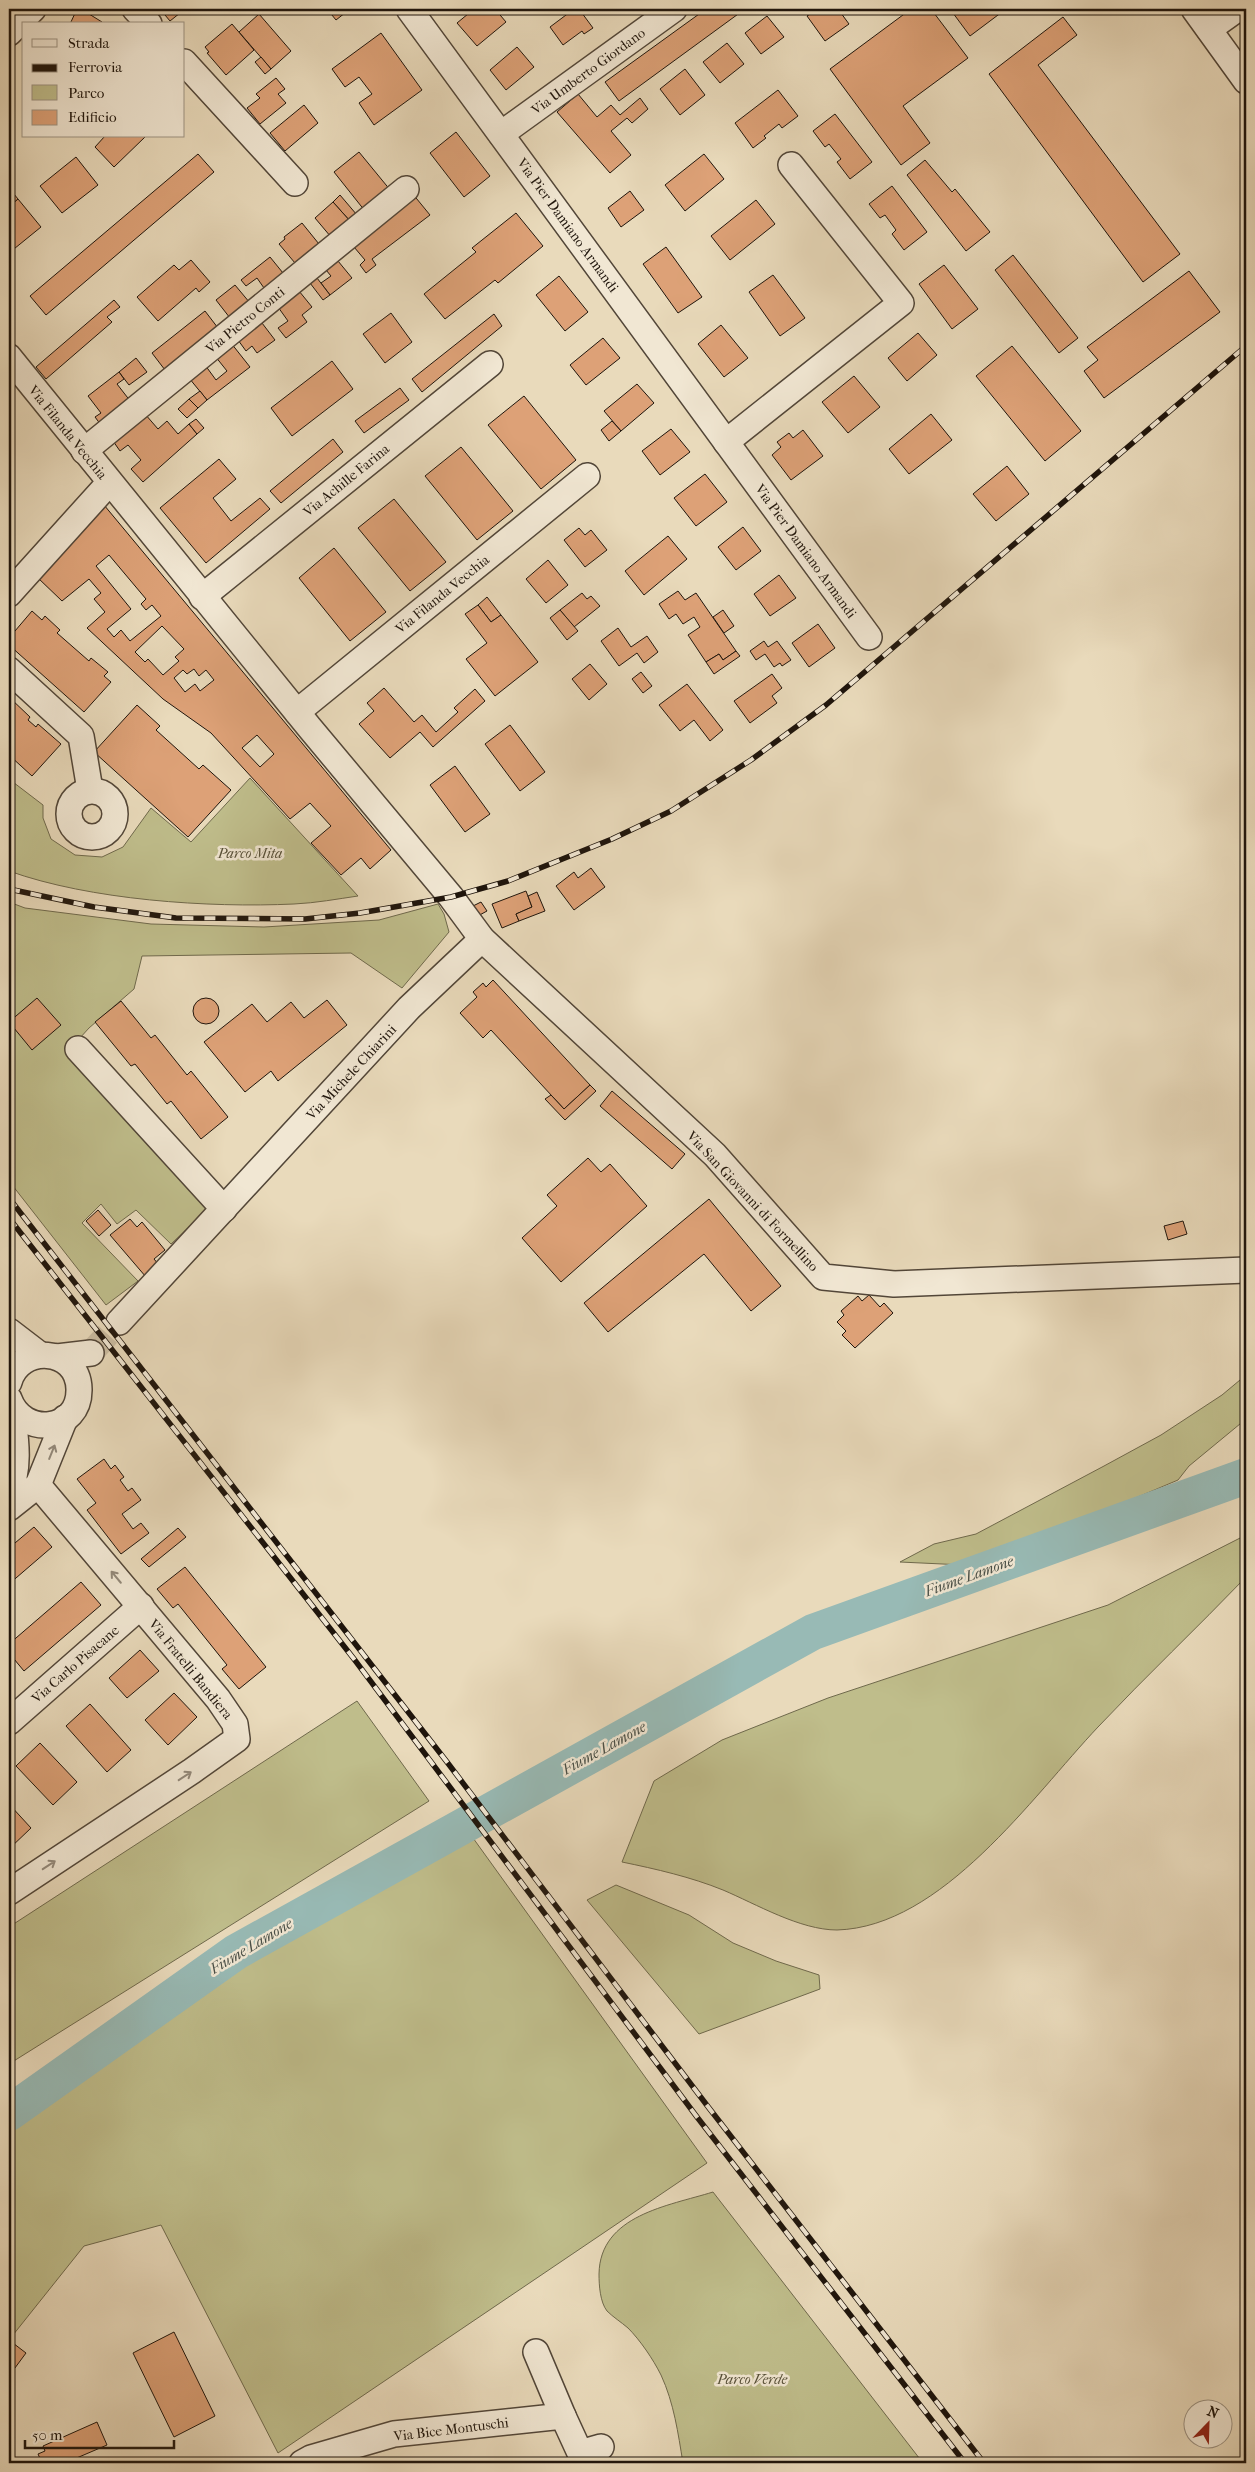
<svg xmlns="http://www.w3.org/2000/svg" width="1255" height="2472" font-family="'IM FELL French Canon',serif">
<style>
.green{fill:#bfbd8b;stroke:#6f694c}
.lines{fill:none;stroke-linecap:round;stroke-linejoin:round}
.river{stroke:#98bab5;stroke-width:36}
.building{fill:#dda177;stroke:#1f150c;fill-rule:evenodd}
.minor-tunnel{stroke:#cbbca1;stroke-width:25;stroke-dasharray:25 12;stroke-linecap:butt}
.minor-casing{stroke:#524638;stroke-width:28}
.minor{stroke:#f1e7d3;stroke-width:25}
.rail-casing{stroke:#1f150c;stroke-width:5.5}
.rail{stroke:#f1e7d3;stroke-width:4;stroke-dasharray:11;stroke-linecap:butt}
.oneway{stroke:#928879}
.labels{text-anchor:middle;stroke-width:5;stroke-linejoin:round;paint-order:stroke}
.street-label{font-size:14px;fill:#1f150c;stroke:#f1e7d3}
.park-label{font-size:14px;font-style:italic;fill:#575038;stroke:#f1e7d3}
.water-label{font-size:15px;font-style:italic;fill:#494f47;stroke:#f1e7d3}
</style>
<rect width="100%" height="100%" fill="#e9dabb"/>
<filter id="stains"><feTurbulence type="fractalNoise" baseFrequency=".004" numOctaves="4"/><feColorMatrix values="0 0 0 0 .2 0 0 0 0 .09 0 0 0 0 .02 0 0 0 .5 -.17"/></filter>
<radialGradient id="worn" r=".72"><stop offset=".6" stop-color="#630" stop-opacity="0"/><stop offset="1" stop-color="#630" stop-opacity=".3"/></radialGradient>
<!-- green -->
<g class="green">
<path d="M250,778l108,118c-21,3 -42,7 -64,8 -86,4 -204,-4 -285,-33v-92l34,26v13l8,21 24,16 27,2 21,-10 28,-39 40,34z"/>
<polygon points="9,902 25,908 151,924 264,927 379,920 438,904 444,914 449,932 402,988 351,953 142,956 134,989 89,1028 69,1050 209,1208 171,1244 136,1210 117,1224 101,1204 82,1223 138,1281 106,1305 9,1181"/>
<polygon points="1246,1375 1246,1419 1189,1466 1178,1480 1074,1524 964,1565 900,1562 934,1544 976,1534 1104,1466 1161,1435 1222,1395"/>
<path d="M1246,1535v42c-49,51 -100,99 -148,150 -66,70 -156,200 -261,203 -37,0 -81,-26 -114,-40 -32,-13 -67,-21 -101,-28l32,-81 68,-41 106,-42 280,-93z"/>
<polygon points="357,1701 429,1801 9,2064 9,1927"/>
<polygon points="468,1831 707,2163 278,2453 161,2225 84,2246 9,2340 9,2115 240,1958 395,1874"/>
<polygon points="616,1885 689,1915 733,1943 776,1961 819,1975 820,1989 699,2034 587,1900"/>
<path d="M713,2192l210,271h-240c-5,-30 -9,-60 -22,-88 -8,-16 -21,-35 -33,-47 -7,-6 -15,-11 -21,-17 -7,-9 -8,-26 -8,-37 1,-59 69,-68 114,-82z"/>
</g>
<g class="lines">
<!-- river -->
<polyline class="river" points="9,2113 236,1952 813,1632 1246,1476"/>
</g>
<!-- building -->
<g class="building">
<polygon points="77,9 81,9 102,22 101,24 70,24"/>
<polygon points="160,9 185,9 170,21"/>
<polygon points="327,9 350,9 336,20"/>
<polygon points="474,9 495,9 506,22 477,46 457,23"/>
<polygon points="574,9 579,9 593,28 584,34 582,31 563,45 550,27"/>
<polygon points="706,9 745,9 619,101 605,82"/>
<polygon points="818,9 838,9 849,24 825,41 807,16"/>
<polygon points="911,9 931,9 968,58 903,106 930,143 901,165 830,69"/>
<polygon points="950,9 999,9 1002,12 970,36"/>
<polygon points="259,14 291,51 271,69 239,32"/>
<polygon points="767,16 784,37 761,54 745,33"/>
<polygon points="1063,17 1077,35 1038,65 1180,254 1143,282 989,74"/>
<polygon points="232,24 254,50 226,75 207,53 209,52 205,47"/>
<polygon points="381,33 422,90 374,125 359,103 372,94 359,77 345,87 332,69"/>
<polygon points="727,43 744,64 720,83 703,62"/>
<polygon points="517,47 534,67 506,90 490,70"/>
<polygon points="261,57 271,69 265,74 255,62"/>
<polygon points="685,69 705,95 680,115 660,89"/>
<polygon points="276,78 285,89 278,94 286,103 260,124 247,108 260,98 256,94"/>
<polygon points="778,90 798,116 782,128 779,124 764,136 766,138 753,148 735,123"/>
<polygon points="578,94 597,117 611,105 620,115 640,98 648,109 632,123 627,118 611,131 631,155 610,173 557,112"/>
<polygon points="304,105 318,123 285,151 270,133"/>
<polygon points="835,114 872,162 850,179 837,162 841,159 829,144 825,147 813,131"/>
<polygon points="456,132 490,176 464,197 430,153"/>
<polygon points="105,136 146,136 114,167 95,147"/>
<polygon points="359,152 391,191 365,211 334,172"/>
<polygon points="198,154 214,172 46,315 30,296"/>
<polygon points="704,154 724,179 685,211 665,185"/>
<polygon points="76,157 98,185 62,213 40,186"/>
<polygon points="925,160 952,192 955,189 990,232 966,251 907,175"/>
<polygon points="892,186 927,232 904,250 892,234 896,230 885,215 880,218 869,204"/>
<polygon points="9,188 18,199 9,207"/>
<polygon points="630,191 644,210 621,227 608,208"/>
<polygon points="412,193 430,215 372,259 376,265 366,273 360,265 365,260 354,247 396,212"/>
<polygon points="340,195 357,215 350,221 333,202"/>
<polygon points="18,199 41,227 9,253 9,207"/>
<polygon points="756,200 775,224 730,260 711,236"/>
<polygon points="333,202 350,221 331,237 315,218"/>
<polygon points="516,213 543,246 498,283 495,280 445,319 424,294 476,252 472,248"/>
<polygon points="302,223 319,244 295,263 279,244 285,239 284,237"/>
<polygon points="666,247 702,297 678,313 643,264"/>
<polygon points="1013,255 1078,338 1059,353 995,270"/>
<polygon points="270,257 283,273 264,288 257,278 246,286 241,280"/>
<polygon points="191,260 210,282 199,292 196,288 158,321 137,297 174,265 179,270"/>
<polygon points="338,261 352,278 330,295 321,283 331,276 326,270"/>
<polygon points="944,265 978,309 952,329 919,284"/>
<polygon points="1189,271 1220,312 1104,398 1084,371 1098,360 1087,347"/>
<polygon points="773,275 805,318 780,336 749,292"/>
<polygon points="559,276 588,312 565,331 536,295"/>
<polygon points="317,278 330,295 323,300 310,283"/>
<polygon points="235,285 250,303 230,318 216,300"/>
<polygon points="299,291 312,307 302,315 307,322 286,338 278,328 288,321 278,307"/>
<polygon points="114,300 120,307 107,317 112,322 46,379 36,367"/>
<polygon points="205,311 218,328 165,370 152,353"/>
<polygon points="391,313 412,342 385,363 363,334"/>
<polygon points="494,314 502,326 422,392 412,379"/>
<polygon points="262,323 275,340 257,353 252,346 246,351 238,340"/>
<polygon points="721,325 748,358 724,377 698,344"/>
<polygon points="918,333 937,355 907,381 888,358"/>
<polygon points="603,338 620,358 586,385 570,365"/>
<polygon points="231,343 250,367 207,400 189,378 205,365 216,380 227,371 215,356"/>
<polygon points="1012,346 1081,431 1045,461 976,376"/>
<polygon points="136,358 147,372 129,385 119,372"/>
<polygon points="332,361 353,389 292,436 271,408"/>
<polygon points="119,372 124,379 117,384 131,402 101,425 95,417 101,413 88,396"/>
<polygon points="854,376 880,407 848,433 822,402"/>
<polygon points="637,384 654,403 621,431 604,411"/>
<polygon points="400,388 409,400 364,433 355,421"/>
<polygon points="200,391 207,400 198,408 189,399"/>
<polygon points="524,396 576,460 541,489 488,425"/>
<polygon points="189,399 198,408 187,418 178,409"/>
<polygon points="145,414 158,429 167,421 178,434 189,424 197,434 143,482 131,469 141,460 128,445 120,451 113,441"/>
<polygon points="931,414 952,440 909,474 889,449"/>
<polygon points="196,419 204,428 197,434 189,424"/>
<polygon points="612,421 621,431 609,441 601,430"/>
<polygon points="671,429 690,452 660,475 642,451"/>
<polygon points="803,430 823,456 791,480 772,455 781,447 777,442 789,433 793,438"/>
<polygon points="333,439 343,452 281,503 270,491"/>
<polygon points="461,447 513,511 477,540 425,476"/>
<polygon points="219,459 236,479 213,498 231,521 260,498 270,509 206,563 160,508"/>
<polygon points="1007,466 1029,494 996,521 973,494"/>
<polygon points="705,474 727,502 696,526 674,498"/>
<polygon points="394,499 446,562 410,591 358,528"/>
<path d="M104,505l287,345 -21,19 -9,-11 -20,17 -30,-32 20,-17 -21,-23 -20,16 -79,-86 -48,-34 -76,-71 18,-16 -11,-13 7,-6 -12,-14 -27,22 -25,-24zM109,555l37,44 -5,5 5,6 6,-5 9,11 -31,25 -9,-11 -7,7 -7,-8 24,-20 -35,-43zM162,626l22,23 -9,8 4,4 -16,14 -15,-16 -3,3 -10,-10zM194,669l5,7 7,-6 8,10 -14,11 -5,-7 -10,8 -11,-14 9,-8 4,4zM257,735l17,19 -14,13 -18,-19z"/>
<polygon points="743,527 761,551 736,570 718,547"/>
<polygon points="579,528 585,535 591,530 607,550 585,567 564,540"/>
<polygon points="668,536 687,559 644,595 625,571"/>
<polygon points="334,548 386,612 350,641 299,578"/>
<polygon points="548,560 568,585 546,603 526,579"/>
<polygon points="779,575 796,598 770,616 754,594"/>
<polygon points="678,591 685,600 696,593 736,651 723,660 719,654 706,662 688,635 700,627 694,617 683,624 676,614 669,619 659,604"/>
<polygon points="582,593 587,599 591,596 600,606 574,627 560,610"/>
<polygon points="487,597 501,615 491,622 478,605"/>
<polygon points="478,605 491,622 501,615 538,662 495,696 466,659 487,643 465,614"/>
<polygon points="560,610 578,631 567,640 550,618"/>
<polygon points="723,610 734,626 724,633 713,617"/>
<polygon points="32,611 42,620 45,616 60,630 57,633 89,661 91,658 108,672 104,676 111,682 84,712 9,645 9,638"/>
<polygon points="818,624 835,648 809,667 792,643"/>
<polygon points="618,628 631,647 647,636 658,652 644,663 637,653 619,666 601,641"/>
<polygon points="764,641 768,647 777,641 791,660 782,666 780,663 774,667 765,654 756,660 750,651"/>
<polygon points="736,651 740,656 714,674 706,662 719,654 723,660"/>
<polygon points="590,664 607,684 589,700 572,679"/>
<polygon points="641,672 652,686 643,693 632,679"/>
<polygon points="772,674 782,688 772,696 777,703 750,723 734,701"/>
<polygon points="687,684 723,730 710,741 694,720 680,731 659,705"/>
<polygon points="384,688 414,722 422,715 436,732 458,712 454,708 475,689 485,701 433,747 420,732 390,758 359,724 374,711 367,703"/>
<polygon points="9,697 30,717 28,720 36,727 38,724 61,744 32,776 9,755"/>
<polygon points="137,705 160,726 156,730 199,769 203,765 231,790 188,837 94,752"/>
<polygon points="510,725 545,772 520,791 485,744"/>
<polygon points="455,766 490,814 465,832 430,785"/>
<polygon points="591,868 605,887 574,910 556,886 574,872 578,878"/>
<polygon points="526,891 532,907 516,914 519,921 502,928 492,904"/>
<polygon points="537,892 545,911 519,921 516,914 532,907 528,896"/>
<polygon points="481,902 487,911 476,917 471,907"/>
<polygon points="493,980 590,1085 564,1109 491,1030 483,1038 460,1013 477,997 473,992 483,983 486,987"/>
<polygon points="37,998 61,1025 32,1050 9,1022"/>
<circle cx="206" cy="1011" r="13"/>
<polygon points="327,1000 347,1025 278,1081 271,1071 245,1092 204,1042 252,1004 267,1022 291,1002 304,1018"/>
<polygon points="121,1001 151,1038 155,1035 187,1075 191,1071 228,1117 201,1139 171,1101 167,1104 135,1064 131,1066 95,1022"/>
<polygon points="590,1085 596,1091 565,1120 545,1099 551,1095 564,1109"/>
<polygon points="612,1091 685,1154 672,1169 600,1106"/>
<polygon points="588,1158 601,1172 610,1164 647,1206 561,1282 522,1238 557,1206 547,1195"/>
<polygon points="709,1199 781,1286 751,1311 704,1254 608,1332 584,1303"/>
<polygon points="98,1210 111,1225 99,1236 86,1221"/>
<polygon points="130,1219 137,1227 142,1222 165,1250 154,1259 159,1265 146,1277 110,1235"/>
<polygon points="1183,1221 1187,1234 1168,1240 1164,1226"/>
<polygon points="869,1295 880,1307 884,1303 893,1313 855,1348 842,1335 846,1331 837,1322 844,1315 841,1311 858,1296 862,1301"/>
<polygon points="104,1459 111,1469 115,1465 124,1477 120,1480 128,1491 132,1488 141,1500 122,1514 133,1529 141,1523 149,1533 121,1554 87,1510 96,1503 77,1479"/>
<polygon points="34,1527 52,1547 9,1584 9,1548"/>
<polygon points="178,1528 186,1537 149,1567 141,1559"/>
<polygon points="185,1567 266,1667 239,1689 222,1669 227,1665 178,1604 173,1608 157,1589"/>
<polygon points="81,1582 101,1605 24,1671 9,1653 9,1644"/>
<polygon points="140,1650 159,1671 127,1698 109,1678"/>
<polygon points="174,1693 197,1717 168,1745 145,1720"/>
<polygon points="90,1704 131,1750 107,1772 66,1726"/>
<polygon points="40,1743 77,1782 53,1805 16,1766"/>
<polygon points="9,1804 31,1828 9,1849"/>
<polygon points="174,2332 215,2416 174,2437 133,2353"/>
<polygon points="9,2340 26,2353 9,2376"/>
<polygon points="97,2422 107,2445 65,2463 42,2463 38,2454 45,2451 43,2446"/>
</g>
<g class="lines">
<!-- minor-tunnel -->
<polyline class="minor-tunnel" points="91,1353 119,1322"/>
<!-- minor casing -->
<g class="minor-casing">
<g id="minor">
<polyline points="135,9 149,24"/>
<polyline points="409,9 869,637"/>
<polyline points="1194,9 1246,81"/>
<polyline points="1209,29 1237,9"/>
<polyline points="9,33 33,9"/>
<polyline points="184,62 295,183"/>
<polyline points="501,134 674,9"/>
<polyline points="9,357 309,727 451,897 482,939 715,1155 823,1277 894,1284 1246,1270"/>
<polyline points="726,442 901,303 791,165"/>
<polyline points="84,451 406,189"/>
<polyline points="9,594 109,483"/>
<polyline points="202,597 490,364"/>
<polyline points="9,670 81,736 90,790"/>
<polyline points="297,712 587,476"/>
<circle cx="92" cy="814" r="23"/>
<polyline points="78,1049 224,1209"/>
<polyline points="119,1322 409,1008 482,939"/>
<polyline points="9,1331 39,1354"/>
<polyline points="57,1357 91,1353"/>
<path d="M9,1382c10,-38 69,-35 70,7 1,43 -56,49 -70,10"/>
<path d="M9,1492c12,-26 6,-57 3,-84"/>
<polyline points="9,1508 38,1485 65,1418"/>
<polyline points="9,1722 141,1606"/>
<polyline points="9,1892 192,1771 237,1739 235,1724 218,1699 38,1485"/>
<polyline points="536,2352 563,2416"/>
<polyline points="302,2463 311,2458 394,2434 563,2416 580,2453 601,2447"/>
</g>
</g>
<!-- minor -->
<use href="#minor" class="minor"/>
<!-- rail casing -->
<g class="rail-casing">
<g id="rail">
<polyline points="9,889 94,907 176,918 305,919 360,913 451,897 508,881 612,839 671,811 751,760 826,705 1246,346"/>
<polyline points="9,1198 447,1762 709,2108 984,2463"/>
<polyline points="9,1218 354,1659 697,2117 965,2463"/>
</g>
</g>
<!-- rail -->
<use href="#rail" class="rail"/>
</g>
<!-- one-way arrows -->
<defs><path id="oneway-shaft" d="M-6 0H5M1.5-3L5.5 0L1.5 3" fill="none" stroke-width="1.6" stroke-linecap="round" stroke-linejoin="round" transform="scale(1.25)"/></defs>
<g class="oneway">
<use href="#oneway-shaft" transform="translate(52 1452) rotate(-68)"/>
<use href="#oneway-shaft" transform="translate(116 1577) rotate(-130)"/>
<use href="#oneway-shaft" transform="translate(185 1776) rotate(-33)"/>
<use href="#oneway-shaft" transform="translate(49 1865) rotate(-33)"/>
</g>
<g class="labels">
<!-- street labels -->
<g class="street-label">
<text transform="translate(588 71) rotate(-36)" y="5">Via Umberto Giordano</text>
<text transform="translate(568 225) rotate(54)" y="5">Via Pier Damiano Armandi</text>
<text transform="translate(245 320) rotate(-39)" y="5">Via Pietro Conti</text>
<text transform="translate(68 432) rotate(51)" y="5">Via Filanda Vecchia</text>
<text transform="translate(346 480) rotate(-39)" y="5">Via Achille Farina</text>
<text transform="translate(806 551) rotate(54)" y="5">Via Pier Damiano Armandi</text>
<text transform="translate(442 594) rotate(-39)" y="5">Via Filanda Vecchia</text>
<text transform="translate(351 1072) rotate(-47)" y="5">Via Michele Chiarini</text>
<text transform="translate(753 1201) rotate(47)" y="5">Via San Giovanni di Formellino</text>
<text transform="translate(75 1664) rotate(-41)" y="5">Via Carlo Pisacane</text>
<text transform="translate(191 1669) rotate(51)" y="5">Via Fratelli Bandiera</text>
<text transform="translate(451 2429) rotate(-7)" y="5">Via Bice Montuschi</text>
</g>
<!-- park labels -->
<g class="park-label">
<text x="250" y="858">Parco Mita</text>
<text x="752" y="2384">Parco Verde</text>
</g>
<!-- water labels -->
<g class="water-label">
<text transform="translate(969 1576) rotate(-20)" y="5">Fiume Lamone</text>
<text transform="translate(604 1748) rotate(-29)" y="5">Fiume Lamone</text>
<text transform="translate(251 1946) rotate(-31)" y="5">Fiume Lamone</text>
</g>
</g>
<!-- margin -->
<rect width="1255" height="2472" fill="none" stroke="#e9dabb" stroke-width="30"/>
<rect x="10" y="10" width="1235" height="2452" fill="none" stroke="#1f150c" stroke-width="2.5"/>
<rect x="15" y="15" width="1225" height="2442" fill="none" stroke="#1f150c"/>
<!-- legend -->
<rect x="22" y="22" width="162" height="115" fill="#f1e7d3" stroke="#9d9383"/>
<rect x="32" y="39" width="25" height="8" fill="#f1e7d3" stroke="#9d9383"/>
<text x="68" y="48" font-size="15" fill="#1f150c">Strada</text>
<rect x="32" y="64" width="25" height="8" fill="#1f150c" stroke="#9d9383"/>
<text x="68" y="72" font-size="15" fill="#1f150c">Ferrovia</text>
<rect x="32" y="85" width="25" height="15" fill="#bfbd8b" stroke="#9d9383"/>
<text x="68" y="98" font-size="15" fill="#1f150c">Parco</text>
<rect x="32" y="110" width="25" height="15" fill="#dda177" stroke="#9d9383"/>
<text x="68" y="122" font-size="15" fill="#1f150c">Edificio</text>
<!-- north arrow -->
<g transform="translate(1208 2424) rotate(23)"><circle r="24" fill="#f1e7d3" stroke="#9d9383"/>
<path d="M0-4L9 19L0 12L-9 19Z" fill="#8f2418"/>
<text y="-8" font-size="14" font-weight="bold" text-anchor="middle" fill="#1f150c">N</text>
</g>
<!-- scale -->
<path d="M25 2440v8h149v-8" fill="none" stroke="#1f150c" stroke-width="2.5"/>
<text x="32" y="2440" font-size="15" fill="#1f150c" stroke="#f1e7d3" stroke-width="4" paint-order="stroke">50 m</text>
<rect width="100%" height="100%" filter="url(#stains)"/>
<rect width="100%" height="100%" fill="url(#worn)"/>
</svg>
